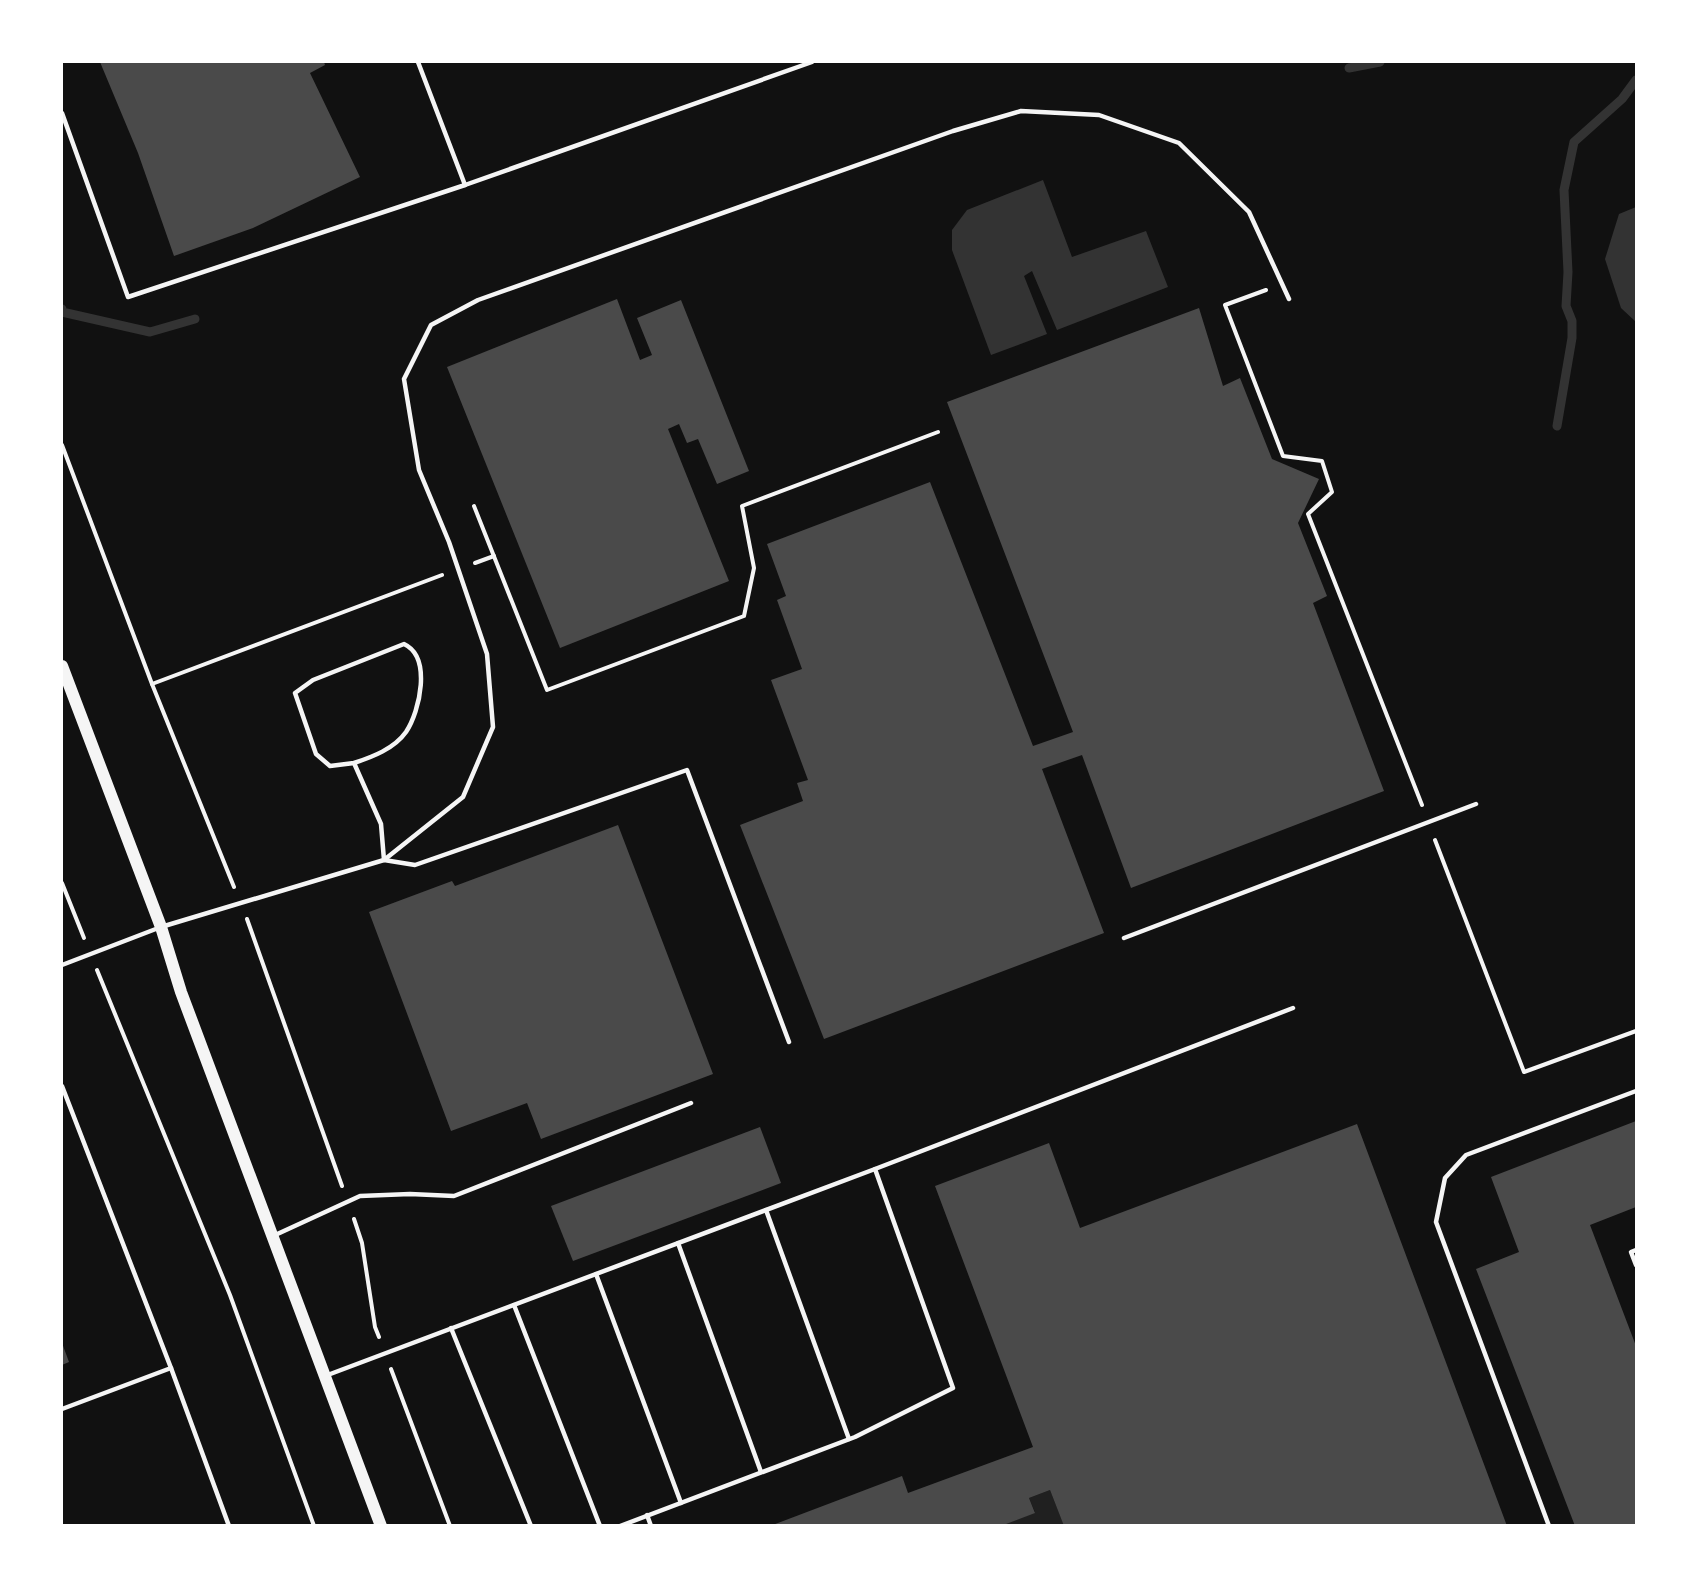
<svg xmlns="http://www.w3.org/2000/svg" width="1698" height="1587" font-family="'DejaVu Sans',sans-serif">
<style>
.green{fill:#202020}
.water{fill:#333}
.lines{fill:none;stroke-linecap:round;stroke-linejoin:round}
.stream{stroke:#333;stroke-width:9}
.building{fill:#4a4a4a}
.path{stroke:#f5f5f5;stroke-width:4}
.service{stroke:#f5f5f5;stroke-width:4.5}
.secondary{stroke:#f5f5f5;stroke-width:12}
</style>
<rect width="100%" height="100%" fill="#111"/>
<!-- green -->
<polygon class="green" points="1050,1490 1064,1525 1001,1526 1035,1512 1029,1498"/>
<!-- water -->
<g class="water">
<polygon points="1043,180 1072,257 1146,231 1168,287 1057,330 1032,271 1024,276 1047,334 991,355 952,250 952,230 967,210"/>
<polygon points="1636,207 1636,322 1621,308 1605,259 1619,214"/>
</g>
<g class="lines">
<!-- stream -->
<g class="stream">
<polyline points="1349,68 1380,62"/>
<polyline points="62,309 62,312 150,332 195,319"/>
<polyline points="1557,426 1572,338 1572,321 1566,306 1568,272 1564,190 1574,142 1622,99 1636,80"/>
</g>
</g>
<!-- building -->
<g class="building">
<polygon points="100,62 324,62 325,65 310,73 360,177 253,228 174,256 138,153"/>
<polygon points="617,299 640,360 652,355 637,318 681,300 749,471 717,484 698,439 687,443 679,424 668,429 729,581 560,648 447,367"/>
<polygon points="1199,308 1223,386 1240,378 1272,459 1319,479 1298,523 1327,596 1313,603 1384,791 1131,888 1082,755 1042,769 1104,933 824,1039 740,825 803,801 797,783 808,780 771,680 802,669 777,600 786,596 767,544 930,482 1033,746 1073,732 947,402"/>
<polygon points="618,825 713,1074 541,1139 527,1103 451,1131 369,912 452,881 455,886"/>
<polygon points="1636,1121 1636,1207 1590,1225 1636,1346 1636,1526 1575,1526 1476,1269 1519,1252 1491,1177"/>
<polygon points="1357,1124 1507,1526 1064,1526 1050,1490 1029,1498 1035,1513 1001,1526 770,1526 902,1476 908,1493 1033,1447 935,1186 1049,1143 1080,1228"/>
<polygon points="760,1127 781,1183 573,1261 551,1206"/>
<polygon points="62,1343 69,1362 62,1365"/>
</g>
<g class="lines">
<!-- path -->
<g class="path">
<polyline points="1266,290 1225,305 1283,456 1322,461 1332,492 1308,514 1422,805"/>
<polyline points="62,445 152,684 234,887"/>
<polyline points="474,506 547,690 744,616 754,568 742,506 938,432"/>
<polyline points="475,563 494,556"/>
<polyline points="152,684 442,575"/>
<polyline points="1435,840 1524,1072 1636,1031"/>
<polyline points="62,883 84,938"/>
<polyline points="247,919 342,1186"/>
<polyline points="97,970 230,1295 314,1526"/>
<polyline points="354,1219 362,1243 375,1327 379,1337"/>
<polyline points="391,1369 450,1526"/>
</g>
<!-- service -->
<g class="service">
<polyline points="62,113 128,297 465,185 418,62"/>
<polyline points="465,185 812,62"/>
<path d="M354,763c18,-6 40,-14 52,-31 14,-21 26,-75 -2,-88l-91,36 -18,13 21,61 14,12 24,-3 27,61 3,36 31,5 272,-95 102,272"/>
<polyline points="1124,938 1476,804"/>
<polyline points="62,965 161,927 384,860 463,797 493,727 487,654 449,542 419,470 404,379 431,325 478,300 953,131 1021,111 1099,115 1179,143 1249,212 1289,299"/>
<polyline points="62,1086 171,1368 62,1409"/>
<polyline points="766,1210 849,1439"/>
<polyline points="273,1236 360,1196 410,1194 454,1196 691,1103"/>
<polyline points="678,1243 761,1472"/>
<polyline points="1636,1250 1631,1252 1636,1265"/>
<polyline points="596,1274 681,1503"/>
<polyline points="514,1305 600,1526"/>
<polyline points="451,1328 531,1526"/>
<polyline points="171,1368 229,1526"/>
<polyline points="325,1376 875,1169 1293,1008"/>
<polyline points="647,1515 651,1526"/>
<polyline points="620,1526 855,1437 953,1388 875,1169"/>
<polyline points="1549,1526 1436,1222 1445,1178 1466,1155 1636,1091"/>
</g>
<!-- secondary -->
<polyline class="secondary" points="62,666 161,927 181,992 381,1526"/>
</g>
<!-- border -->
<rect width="1698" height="1587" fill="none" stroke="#ffffff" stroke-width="126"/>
</svg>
